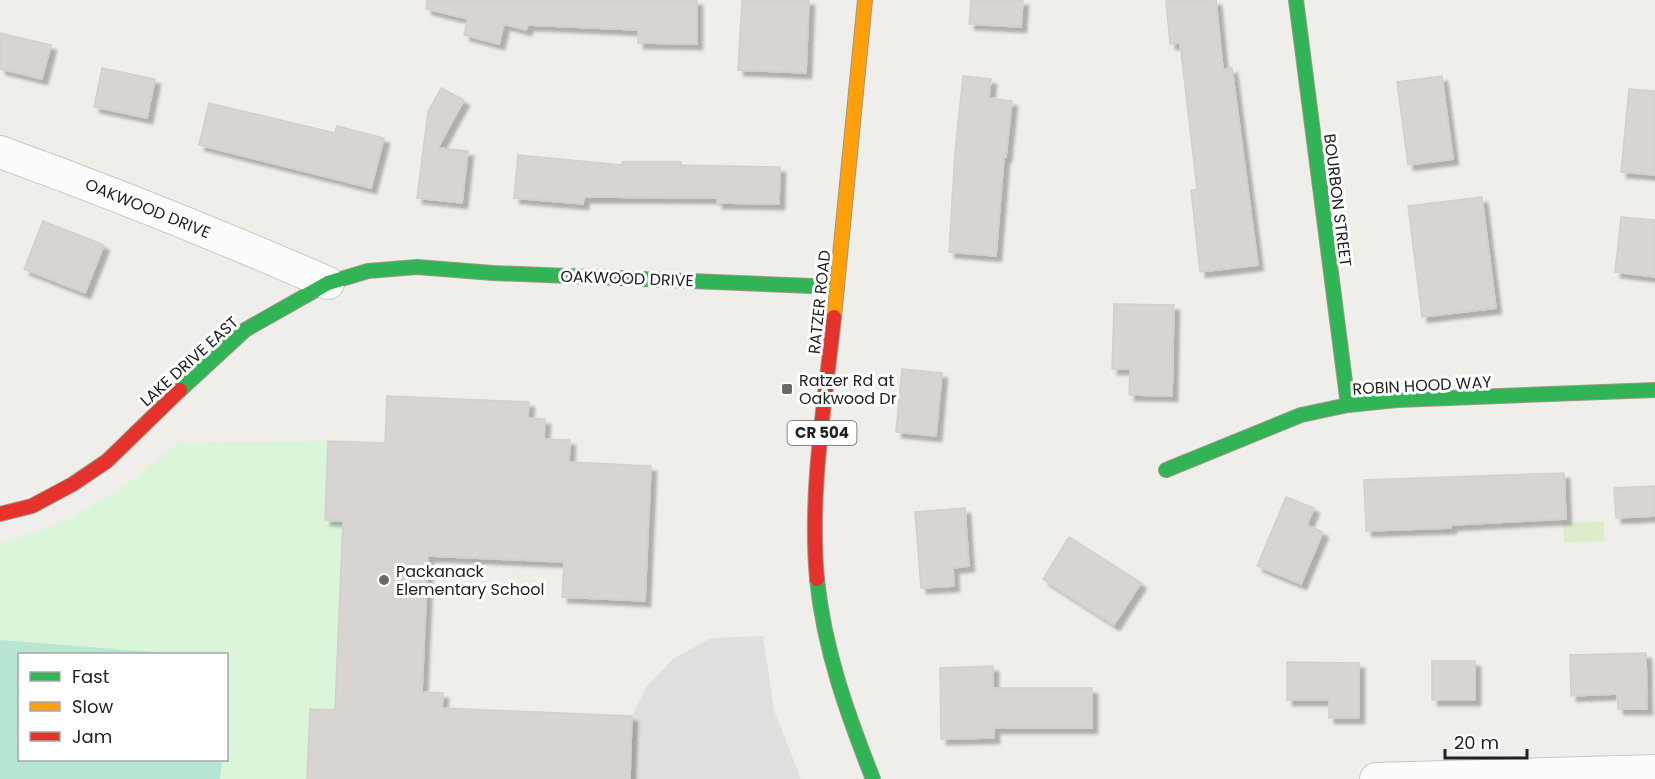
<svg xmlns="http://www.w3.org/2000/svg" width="1655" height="779" font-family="Poppins,sans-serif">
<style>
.grass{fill:#ddeccb}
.park{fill:#daf5da;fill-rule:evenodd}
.pitch{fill:#b7e6d2}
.parking{fill:#e0dfde}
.building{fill:#d7d4d2;stroke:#d3d0cc;stroke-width:1.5;filter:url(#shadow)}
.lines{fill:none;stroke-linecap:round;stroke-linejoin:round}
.street-casing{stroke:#c9c8c7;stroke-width:34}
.fast-casing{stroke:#999a82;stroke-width:16}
.slow-casing{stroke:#999a82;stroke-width:16}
.jam-casing{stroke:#999a82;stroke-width:16}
.street{stroke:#fdfcfc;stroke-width:32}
.fast{stroke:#30b455;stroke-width:14}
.slow{stroke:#ff9f0a;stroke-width:14}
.jam{stroke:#e5322d;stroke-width:14}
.poi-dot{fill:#6a6968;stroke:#fff;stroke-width:2}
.labels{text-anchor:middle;stroke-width:6;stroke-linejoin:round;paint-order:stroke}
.shield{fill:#fff;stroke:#646464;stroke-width:1.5}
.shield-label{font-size:15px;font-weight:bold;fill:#222}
.street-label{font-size:16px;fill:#222;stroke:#fff}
.poi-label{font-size:16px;fill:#222;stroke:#fff;text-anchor:start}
</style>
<defs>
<filter id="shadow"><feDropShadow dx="5.5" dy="5.5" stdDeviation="1.5" flood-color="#0004"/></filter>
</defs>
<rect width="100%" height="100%" fill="#f0eeeb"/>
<!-- grass -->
<polygon class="grass" points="1604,521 1605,541 1564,543 1563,523"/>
<!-- park -->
<path class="park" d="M328,441l15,80 -8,189 -25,-1 -3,70h-307v-235l62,-21 59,-34 57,-46zM20,654h206v106h-206z"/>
<!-- pitch -->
<polygon class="pitch" points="0,640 177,654 20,654 20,760 222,760 220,779 0,779"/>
<!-- parking -->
<polygon class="parking" points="763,636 774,710 801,779 630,779 632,716 647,686 673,659 711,638"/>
<!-- building -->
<g class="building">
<polygon points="427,0 697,0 697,44 638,43 638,30 528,25 526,30 504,24 499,44 464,35 468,19 426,9"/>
<polygon points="742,0 809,0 806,73 738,70"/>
<polygon points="971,0 1023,0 1021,27 969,24"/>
<polygon points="1166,0 1216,0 1223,69 1232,68 1258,265 1200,272 1191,190 1197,190 1180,43 1170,44"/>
<polygon points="0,33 51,45 42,79 0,69"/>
<polygon points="102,68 155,79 147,118 94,107"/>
<polygon points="963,76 991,79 989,98 1012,101 1006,157 1004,157 996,256 949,252 955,152"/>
<polygon points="1442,76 1453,159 1408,165 1397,82"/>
<polygon points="441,88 464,100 438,148 468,151 462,203 417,198 428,112"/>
<polygon points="1629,89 1655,91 1655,175 1621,172"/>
<polygon points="209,103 335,133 337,126 384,138 371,188 199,145"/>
<polygon points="518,155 622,165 622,162 681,162 681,165 780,167 779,204 717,203 717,198 584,197 583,204 514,198"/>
<polygon points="1482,197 1496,308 1422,317 1408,206"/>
<polygon points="1621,217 1655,220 1655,277 1615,272"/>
<polygon points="43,221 104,245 85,293 24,269"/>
<polygon points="1114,304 1174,305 1172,396 1129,395 1130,369 1112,369"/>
<polygon points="902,369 942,373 936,436 896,432"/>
<polygon points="387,396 529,402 528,418 545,419 544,439 570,440 569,462 651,466 645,601 562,597 564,562 428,556 422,692 443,693 442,708 632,716 630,779 307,779 310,709 335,710 343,521 325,520 328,441 385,443"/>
<polygon points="1564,473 1566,519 1451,525 1451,528 1366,531 1364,480"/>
<polygon points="1655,486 1655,516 1616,518 1614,488"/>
<polygon points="1286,497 1314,508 1307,525 1323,532 1301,584 1257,566"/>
<polygon points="965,508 969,566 953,568 954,586 921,588 915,512"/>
<polygon points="1069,537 1141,583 1114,625 1043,579"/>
<polygon points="1646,653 1647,709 1618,709 1617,694 1571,696 1570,655"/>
<rect x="1432" y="661" width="43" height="39"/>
<polygon points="1287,662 1359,663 1359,718 1329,718 1329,700 1287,700"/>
<polygon points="993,666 993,688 1092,688 1092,728 994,728 994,738 941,739 940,668"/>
</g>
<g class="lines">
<!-- street casing -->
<g class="street-casing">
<g id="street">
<path d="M0,152c111,40 220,84 328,131"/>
<polyline points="1376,779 1655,771"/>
</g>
</g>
<!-- fast casing -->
<g class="fast-casing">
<g id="fast">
<polyline points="1296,0 1348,405"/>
<polyline points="180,390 245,330 328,283 368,271 417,267 493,273 837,287"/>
<polyline points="1166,470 1301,415 1348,405 1397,400 1655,390"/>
<path d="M817,579c7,70 30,134 56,200"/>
</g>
</g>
<!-- slow casing -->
<g class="slow-casing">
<polyline id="slow" points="834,317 865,0"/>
</g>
<!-- jam casing -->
<g class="jam-casing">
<g id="jam">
<polyline points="0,514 32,506 73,484 107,461 180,390"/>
<path d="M817,579c-8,-87 8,-176 17,-262"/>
</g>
</g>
<!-- street -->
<use href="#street" class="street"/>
<!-- fast -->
<use href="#fast" class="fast"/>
<!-- slow -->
<use href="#slow" class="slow"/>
<!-- jam -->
<use href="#jam" class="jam"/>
</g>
<!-- markers -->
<g class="poi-dot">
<rect x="781" y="383" width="12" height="12" rx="3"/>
<circle cx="384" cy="580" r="6"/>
</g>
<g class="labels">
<!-- shield labels -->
<rect class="shield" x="787.5" y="421" width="69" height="24" rx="4.5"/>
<g class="shield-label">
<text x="822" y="438">CR 504</text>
</g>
<!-- street labels -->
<g class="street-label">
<text transform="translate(1338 200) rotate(83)" y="6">BOURBON STREET</text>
<text transform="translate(148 208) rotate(22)" y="6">OAKWOOD DRIVE</text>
<text transform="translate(627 278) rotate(2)" y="6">OAKWOOD DRIVE</text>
<text transform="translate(819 302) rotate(-84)" y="6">RATZER ROAD</text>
<text transform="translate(189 361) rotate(-42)" y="6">LAKE DRIVE EAST</text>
<text transform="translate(1422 385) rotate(-3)" y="6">ROBIN HOOD WAY</text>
</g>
<!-- poi labels -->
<g class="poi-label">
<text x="799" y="386">Ratzer Rd at<tspan x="799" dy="18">Oakwood Dr</tspan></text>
<text x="396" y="577">Packanack<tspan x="396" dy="18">Elementary School</tspan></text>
</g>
</g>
<!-- legend -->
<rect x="18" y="653" width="210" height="108" fill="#ffffff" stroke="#a7a7a7" stroke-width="1.5"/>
<rect x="30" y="672" width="30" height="9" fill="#30b455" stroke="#a7a7a7" stroke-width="1.5"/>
<text x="72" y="683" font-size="18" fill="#222222">Fast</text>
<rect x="30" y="702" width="30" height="9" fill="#ff9f0a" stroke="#a7a7a7" stroke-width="1.5"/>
<text x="72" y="713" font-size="18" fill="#222222">Slow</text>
<rect x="30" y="732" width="30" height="9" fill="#e5322d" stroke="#a7a7a7" stroke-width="1.5"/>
<text x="72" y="743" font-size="18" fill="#222222">Jam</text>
<!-- scale -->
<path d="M1445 749v9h82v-9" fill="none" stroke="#222222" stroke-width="3"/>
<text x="1454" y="749" font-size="18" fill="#222222" stroke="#ffffff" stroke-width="4.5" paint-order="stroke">20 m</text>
</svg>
